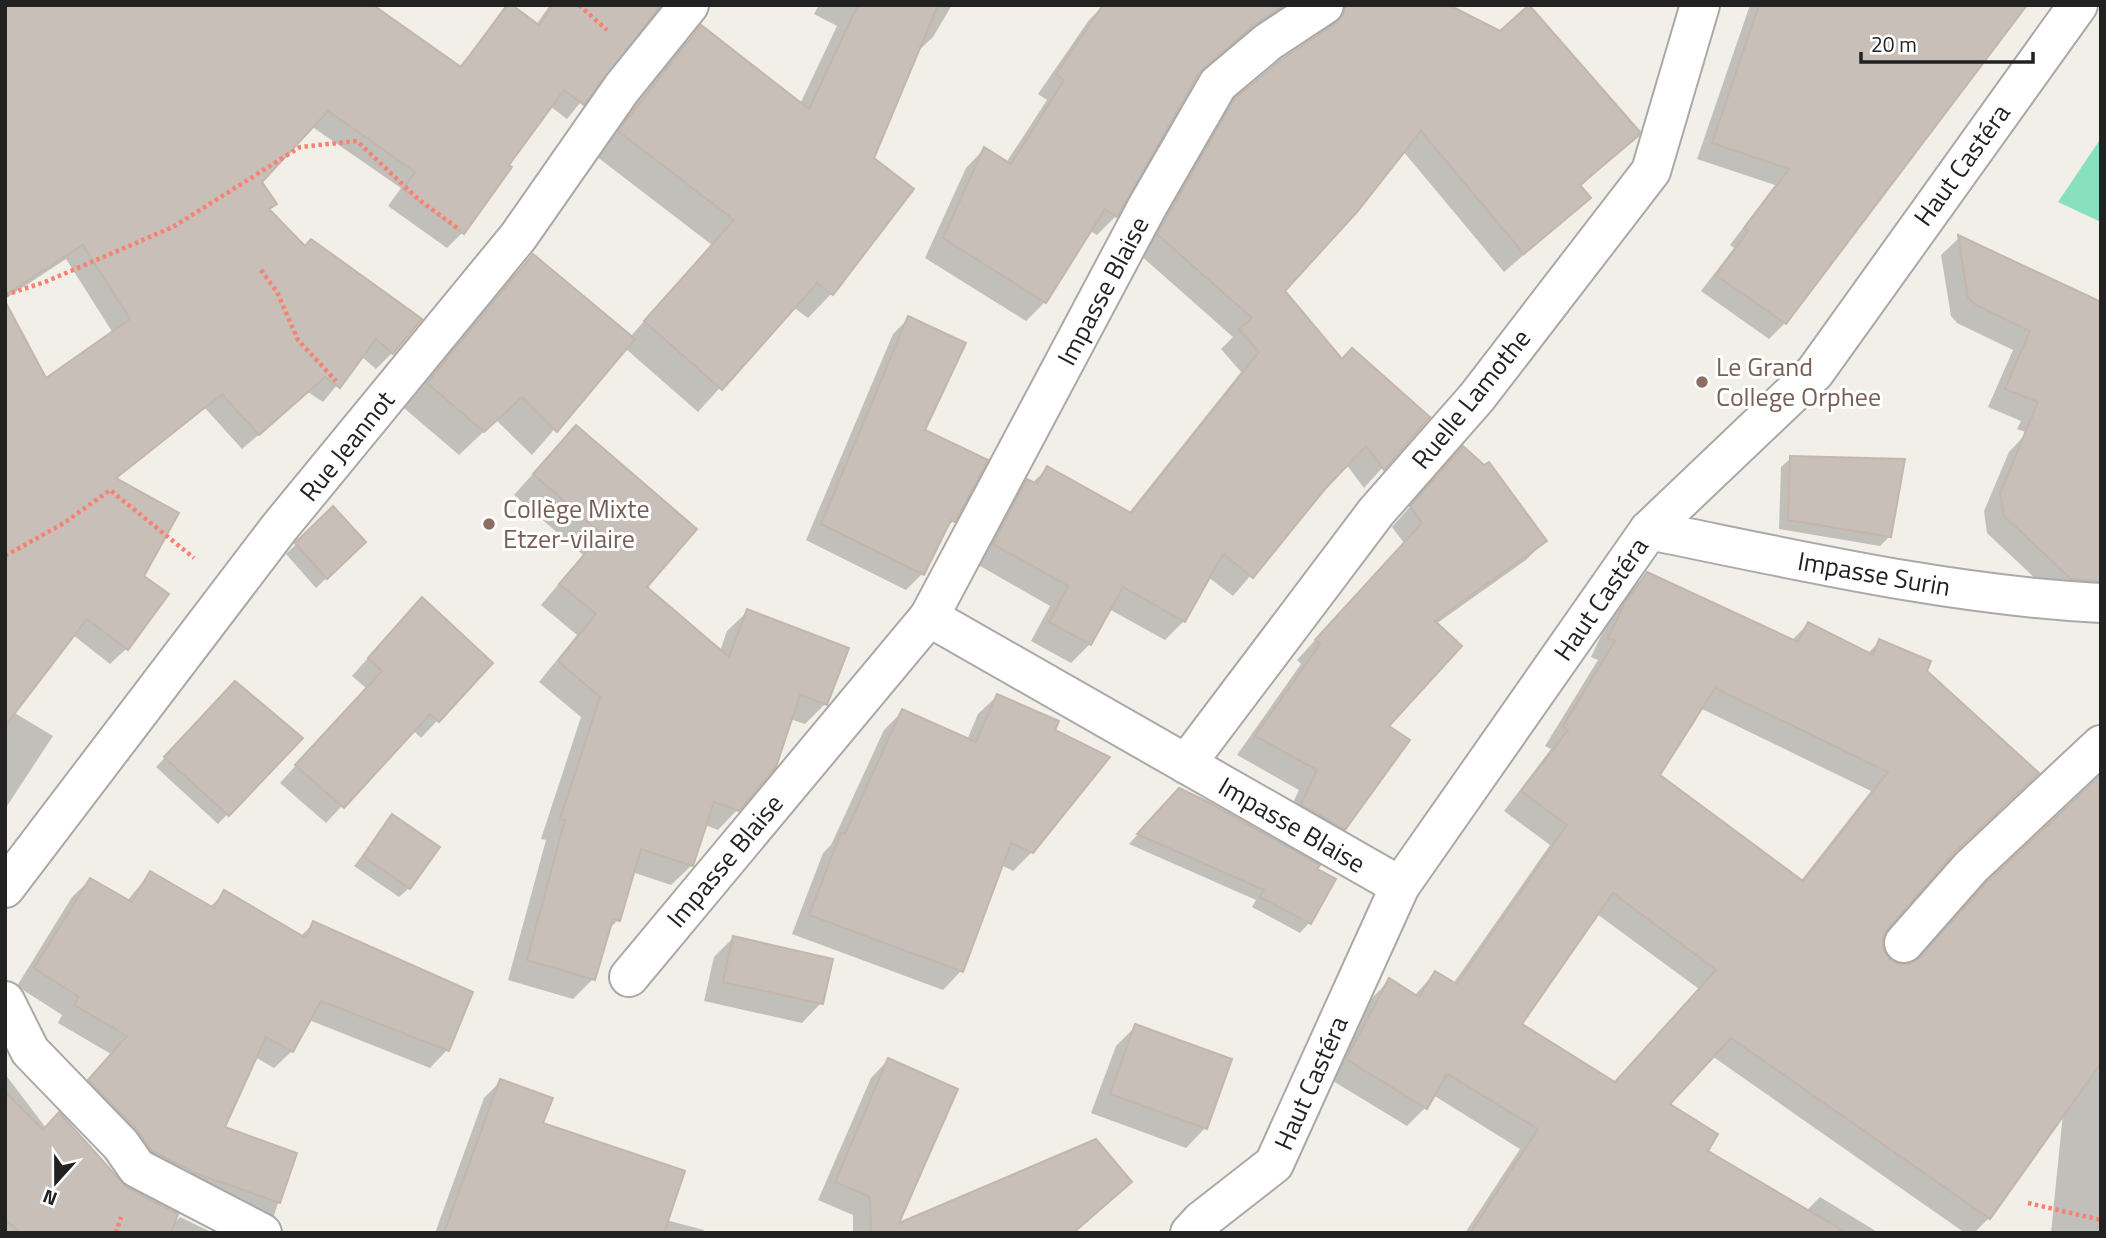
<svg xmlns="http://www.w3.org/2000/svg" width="2106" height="1238" font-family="'Titillium Web',sans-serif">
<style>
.pitch{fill:#88e0be}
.shadow{fill:#0003;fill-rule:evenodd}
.building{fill:#c7bfb8;stroke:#c4b6ab;stroke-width:2;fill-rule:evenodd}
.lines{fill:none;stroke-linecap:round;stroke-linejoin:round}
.minor-casing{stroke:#a9a9a9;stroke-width:42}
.path{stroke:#fa8072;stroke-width:4.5;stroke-dasharray:3.5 3.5;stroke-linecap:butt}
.minor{stroke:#fff;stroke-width:38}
.education-dot{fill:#8d6e63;stroke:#fff;stroke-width:2.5}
.labels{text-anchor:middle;stroke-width:6;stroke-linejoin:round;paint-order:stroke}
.street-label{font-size:26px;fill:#222;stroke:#fff}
.education-label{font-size:26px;fill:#785e54;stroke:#fff;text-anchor:start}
</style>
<rect width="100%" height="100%" fill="#f2efe9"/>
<!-- pitch -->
<polygon class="pitch" points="2101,138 2101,222 2058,202"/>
<!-- shadow -->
<g class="shadow">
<polygon points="5,5 459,67 509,5 536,25 550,5 659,5 567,119 550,106 506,165 463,232 447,248 388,206 401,188 311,126 260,182 275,203 268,211 392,353 376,369 361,356 323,402 308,392 242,449 205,408 116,479 142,576 126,649 110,664 73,635 13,712 53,736 5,809 5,304 46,381 113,333 66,259 5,299"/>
<polygon points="819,5 952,5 933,37 916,53 872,159 912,189 831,294 808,318 793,307 698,412 625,348 532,455 496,420 459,455 404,408 509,280 533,256 630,337 712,245 596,156 677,51 701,28 800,104 837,26 814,14"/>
<polygon points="1104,5 1291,5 1235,43 1199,73 1116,216 1097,235 1090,231 1045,302 1026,321 925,258 966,168 984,149 1006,163 1047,100 1038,94 1089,20"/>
<polygon points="1316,5 1445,5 1637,135 1580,187 1589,198 1504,272 1403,151 1282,290 1342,361 1428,417 1364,488 1346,464 1233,596 1208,577 1184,621 1165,640 1109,609 1090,644 1071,663 1031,641 1050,606 975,563 1008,500 1028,481 1032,483 1047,469 1128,514 1241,372 1221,349 1233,337 1139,254 1216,119 1236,100 1326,32 1327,24"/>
<polygon points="1750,5 2019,5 2010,29 1994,45 1785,323 1769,339 1701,291 1734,248 1730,245 1775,185 1697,159"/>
<polygon points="1959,238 2101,304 2101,459 2017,429 2021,421 1988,407 2013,350 1957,323 1951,316 1941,255"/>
<polygon points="909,318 923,431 985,461 953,521 943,531 922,574 906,590 806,540 893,334"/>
<polygon points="2025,435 2101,506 2101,607 2053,595 1987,533 1984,511 2009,452"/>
<polygon points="556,448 645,588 720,651 727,631 748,611 825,704 805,724 790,719 738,809 718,830 705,825 692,865 671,885 632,872 618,920 608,930 593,979 573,999 508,980 546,840 541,839 581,717 539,682 577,635 541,605 583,555 514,495"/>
<polygon points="1791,458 1890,536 1880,546 1779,529 1781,467"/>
<polygon points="1444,468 1545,541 1526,560 1436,624 1387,726 1344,828 1325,848 1283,824 1299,790 1237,755 1301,664 1297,660 1404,543 1392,527"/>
<polygon points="332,509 354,552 316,588 286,554"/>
<path d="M1647,574l144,67 17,-17 59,30 13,-13 45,30 23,186 -62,71 -5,10v12l7,10 11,6 17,-4 185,-185v456h-50l12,-120 -74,105 -15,15h-9l-253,-177 -45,49 39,47 100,59 14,-14 59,36h-414l55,-84 -87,-54 -8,13 -18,18 -79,-48 43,-79 19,-19 24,16 21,-23 18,11 97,-139 -46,-34 47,-62 -6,-3 53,-86 -7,-3 16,-34 21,-30zM1700,708l171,83 -71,91 -143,-106zM1597,914l102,75 -85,94 -95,-58z"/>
<polygon points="405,616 491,663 421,738 413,730 326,823 280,783 366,688 352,676"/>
<polygon points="226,693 301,738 218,824 156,767"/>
<polygon points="997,696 1053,731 1032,852 1013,871 1001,865 961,971 943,990 792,934 823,853 831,845 884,730 902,712 967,740 978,714"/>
<polygon points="1169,800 1334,880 1309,923 1300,933 1252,907 1256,900 1129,844"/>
<polygon points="393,816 409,888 399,897 354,866"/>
<polygon points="150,873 210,907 224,893 300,937 314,923 447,1050 430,1068 309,1020 292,1051 274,1068 255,1057 219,1127 295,1154 274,1215 256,1233 182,1193 203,1147 166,1185 72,1098 111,1054 58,1023 62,1015 17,986 72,897 90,880 127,901"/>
<polygon points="733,938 821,1003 802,1023 704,1001 714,957"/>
<polygon points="1136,1026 1205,1128 1186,1148 1091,1113 1116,1046"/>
<polygon points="888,1060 895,1227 1077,1229 1079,1233 853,1233 853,1215 818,1200 871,1078"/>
<polygon points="5,1074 46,1128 59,1115 103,1160 118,1182 153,1203 127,1233 5,1233"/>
<polygon points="500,1082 541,1124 666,1220 704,1230 703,1233 435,1233 484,1098"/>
<polygon points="180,1217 213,1233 165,1233"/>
</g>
<!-- building -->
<g class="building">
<polygon points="5,5 373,5 461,67 507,5 512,5 539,25 553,5 661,5 584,105 564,90 509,165 512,167 464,234 403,189 415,172 328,111 262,182 277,204 269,209 305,246 311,239 422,319 393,354 376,339 340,388 325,377 259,435 222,394 116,478 179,513 144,576 169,594 128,650 87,619 5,726 5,301 46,378 130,319 83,245 5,295"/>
<polygon points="858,5 938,5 874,158 914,189 833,295 817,283 722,390 644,321 734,220 618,131 701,25 809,109"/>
<polygon points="1103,5 1284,5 1254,25 1199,73 1117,217 1105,209 1046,303 943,238 984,147 1011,164 1064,80 1056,74"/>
<polygon points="1346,5 1449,5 1500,31 1529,5 1640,132 1638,136 1580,185 1591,198 1524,254 1421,131 1357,212 1285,291 1342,359 1352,348 1430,417 1384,470 1366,446 1325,489 1253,578 1223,554 1185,622 1123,587 1091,645 1049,622 1068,586 993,544 1027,479 1037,484 1047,466 1131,513 1259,352 1239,329 1252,318 1157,234 1235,98 1281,60 1336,23 1343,15"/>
<polygon points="1759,5 2027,5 1786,324 1716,275 1748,231 1744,228 1789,169 1712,143"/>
<polygon points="1958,235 2101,302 2101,581 2071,579 2004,516 2000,493 2038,402 2005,389 2030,331 1976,305 1968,298"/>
<polygon points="533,254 635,339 557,432 522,397 484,432 427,383"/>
<polygon points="908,316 966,343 925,430 988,460 955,522 951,520 924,575 821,524"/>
<polygon points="576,425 697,529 647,587 729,657 747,609 849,648 827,705 800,695 776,767 739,811 714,802 693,866 641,849 620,921 613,919 595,980 527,960 565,820 560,819 600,697 558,661 596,614 559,584 602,534 533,474"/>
<polygon points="1463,446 1484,465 1489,462 1547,541 1435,621 1462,646 1389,726 1410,740 1345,830 1301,804 1317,770 1255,736 1320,644 1315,640 1422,523 1410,506"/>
<polygon points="1790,456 1905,459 1891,537 1788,520"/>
<polygon points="333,506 366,542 327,579 295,543"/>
<path d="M1647,572l151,70 10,-20 65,33 6,-16 52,22 -4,10 112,102 -83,78 -68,78 -5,9v11l6,10 10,5h11l10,-7 67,-75 114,-107v288l-111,156 -259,-181 -61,66 48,30 -10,17 139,82h-377l68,-104 -91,-55 -20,35 -81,-50 43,-81 30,19 16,-26 22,13 110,-159 -46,-34 47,-61 -5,-4 52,-85 -7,-3 17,-35zM1715,688l173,84 -85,109 -143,-106zM1613,893l103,77 -101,112 -93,-58z"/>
<polygon points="422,597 493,663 439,722 430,714 344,808 295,765 382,671 368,658"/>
<polygon points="235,681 303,738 229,816 164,757"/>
<polygon points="997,694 1059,721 1055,730 1110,757 1033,853 1011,843 963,972 809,915 841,833 845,834 902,709 976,742"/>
<polygon points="1179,788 1208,802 1320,865 1317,869 1336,879 1311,924 1260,897 1264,890 1137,834"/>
<polygon points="392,814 440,847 410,889 363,856"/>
<polygon points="150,871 214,908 224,890 306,938 313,921 473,992 449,1051 321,1001 293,1052 266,1037 225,1127 297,1153 280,1203 195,1173 152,1151 137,1130 88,1080 127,1036 74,1005 79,997 34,968 90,878 132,902"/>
<polygon points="733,936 833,959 823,1004 723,982"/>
<polygon points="1135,1024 1232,1059 1207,1129 1110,1094"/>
<polygon points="888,1058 958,1089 899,1223 1096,1139 1132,1182 1073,1233 871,1233 870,1197 835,1182"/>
<polygon points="500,1079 553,1098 543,1123 685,1171 664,1233 444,1233"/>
<polygon points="5,1092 43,1130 59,1112 126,1187 178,1214 171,1233 21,1233 5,1220"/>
</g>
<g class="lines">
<!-- minor casing -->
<g class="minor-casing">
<g id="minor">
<polyline points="1324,5 1268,42 1218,84 1147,207 929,617 1400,886"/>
<path d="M1649,530c149,30 299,65 452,73"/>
<polyline points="1186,764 1376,512 1477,397 1651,171 1700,5"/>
<polyline points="5,888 279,528 518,237 622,88 689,5"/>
<polyline points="1904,943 1971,867 2101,745"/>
<polyline points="629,977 929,617"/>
<polyline points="5,1001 30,1051 121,1145 137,1168 262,1233"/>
<polyline points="1190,1233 1201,1221 1274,1164 1400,886 1649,530 1815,372 2078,5"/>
</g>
</g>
<!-- path -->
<g class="path">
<polyline points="579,5 607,30"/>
<polyline points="261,270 277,292 298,340 336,381"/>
<polyline points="5,295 45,282 173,227 300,147 357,141 418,199 460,230"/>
<polyline points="5,556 64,523 110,490 194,558"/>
<polyline points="2028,1203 2101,1220"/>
<polyline points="116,1233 121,1217"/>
</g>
<!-- minor -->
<use href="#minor" class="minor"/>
</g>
<!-- markers -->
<g class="education-dot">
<circle cx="1702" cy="382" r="7"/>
<circle cx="489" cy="524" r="7"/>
</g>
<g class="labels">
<!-- street labels -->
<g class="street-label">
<text transform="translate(1962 165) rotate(-54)" y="9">Haut Castéra</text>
<text transform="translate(1103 291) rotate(-62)" y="9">Impasse Blaise</text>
<text transform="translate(1471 399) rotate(-51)" y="9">Ruelle Lamothe</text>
<text transform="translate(347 446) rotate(-51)" y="9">Rue Jeannot</text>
<text transform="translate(1874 574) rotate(10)" y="9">Impasse Surin</text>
<text transform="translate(1601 599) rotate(-55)" y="9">Haut Castéra</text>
<text transform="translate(1292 825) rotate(30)" y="9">Impasse Blaise</text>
<text transform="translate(725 861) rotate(-50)" y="9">Impasse Blaise</text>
<text transform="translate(1311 1083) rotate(-66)" y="9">Haut Castéra</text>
</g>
<!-- education labels -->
<g class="education-label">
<text x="1716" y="376">Le Grand<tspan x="1716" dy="30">College Orphee</tspan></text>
<text x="503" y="518">Collège Mixte<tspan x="503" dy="30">Etzer-vilaire</tspan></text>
</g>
</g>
<!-- border -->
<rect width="2106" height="1238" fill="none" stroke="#222222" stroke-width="14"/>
<!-- north arrow -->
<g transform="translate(56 1182) rotate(201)" stroke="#ffffff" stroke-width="5" paint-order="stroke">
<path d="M0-5L12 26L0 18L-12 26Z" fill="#222222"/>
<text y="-10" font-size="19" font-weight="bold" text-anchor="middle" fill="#222222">N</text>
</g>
<!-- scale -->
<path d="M1861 52v10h172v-10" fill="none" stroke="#222222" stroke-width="3.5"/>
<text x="1871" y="52" font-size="21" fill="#222222" stroke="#ffffff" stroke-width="5" paint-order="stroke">20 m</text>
</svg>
